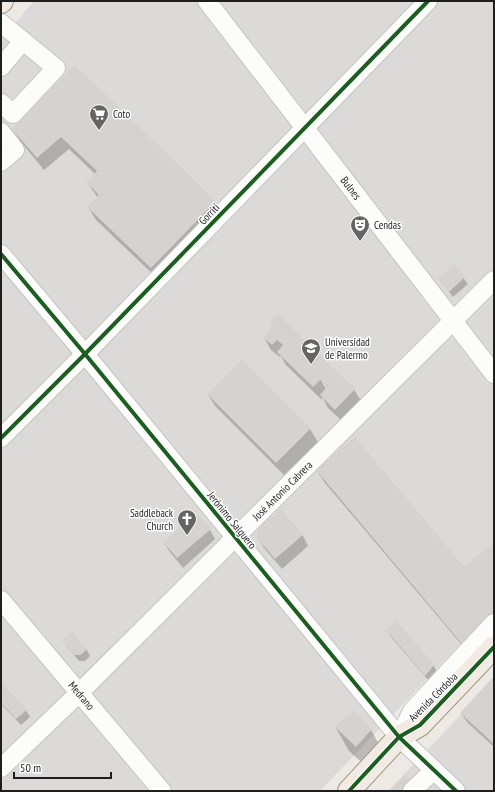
<svg xmlns="http://www.w3.org/2000/svg" width="495" height="792" font-family="'PT Sans Narrow',sans-serif">
<style>
.residential{fill:#dcdad8}
.religious{fill:#dbdad8}
.shadow{fill:#0003;fill-rule:evenodd}
.building{fill:#d5d2cf}
.lines{fill:none;stroke-linecap:round;stroke-linejoin:round}
.minor-casing{stroke:#c5c4c2;stroke-width:20}
.major-casing{stroke:#a39682;stroke-width:24}
.minor{stroke:#fcfcfb;stroke-width:18}
.major{stroke:#f1ebe3;stroke-width:22}
.cycleway-casing{stroke:#fff;stroke-width:6}
.cycleway{stroke:#1b5e20;stroke-width:4}
.labels{text-anchor:middle;stroke-width:3;stroke-linejoin:round;paint-order:stroke}
.poi-label{font-size:11px;fill:#1e1e1e;stroke:#fff;text-anchor:start}
.street-label{font-size:11px;fill:#1e1e1e;stroke:#fff}
</style>
<rect width="100%" height="100%" fill="#edeae6"/>
<!-- residential -->
<g class="residential">
<polygon points="34,1 494,1 494,609 320,791 1,791 1,39"/>
<polygon points="494,680 494,791 388,791"/>
</g>
<!-- religious -->
<polygon class="religious" points="20,22 71,63 9,126 37,158 1,187 1,43"/>
<!-- shadow -->
<g class="shadow">
<polygon points="75,67 215,202 222,215 159,280 96,220 88,207 98,198 87,182 95,174 69,149 44,170 21,142 13,129"/>
<polygon points="454,266 468,284 453,297 439,279"/>
<path d="M271,323l83,67 8,12 -19,20 -15,-14 -5,-10 -2,1 -35,-34 -5,-9 -1,1 -9,-7 -7,-13 9,-10zM320,374l8,14 -2,1 -8,-14z"/>
<polygon points="208,395 310,429 318,442 284,475 216,407"/>
<polygon points="317,471 467,572 494,544 494,622 467,651 325,483"/>
<polygon points="281,510 303,536 308,546 282,569 264,548 258,538"/>
<polygon points="210,530 215,539 183,568 170,552 164,543"/>
<polygon points="387,630 433,665 437,672 429,681 391,637"/>
<polygon points="72,633 87,650 90,656 85,661 79,661 67,647 63,641"/>
<polygon points="494,678 494,747 467,722 461,713"/>
<polygon points="1,686 26,710 30,717 21,725 1,704"/>
<polygon points="336,728 371,730 384,753 369,769 349,751"/>
</g>
<!-- building -->
<g class="building">
<polygon points="75,65 216,201 151,268 87,207 99,195 86,182 97,171 61,137 37,158 12,129"/>
<polygon points="454,264 465,277 449,292 438,279"/>
<polygon points="278,314 355,389 335,410 320,395 328,386 321,379 313,387 277,352 283,345 277,340 272,345 263,337 273,326 270,323"/>
<polygon points="242,359 311,428 276,463 207,394"/>
<polygon points="355,437 464,567 494,543 494,612 463,645 316,470"/>
<polygon points="281,509 303,535 275,559 257,538 259,528"/>
<polygon points="196,513 211,529 177,558 163,542"/>
<polygon points="397,621 434,665 425,676 386,630"/>
<polygon points="72,631 87,649 81,655 74,655 62,641"/>
<polygon points="494,676 494,744 460,713"/>
<polygon points="2,684 27,710 16,719 1,703 1,685"/>
<polygon points="354,710 372,729 356,747 335,727"/>
<polygon points="405,775 418,788 415,791 389,791"/>
</g>
<g class="lines">
<!-- minor casing -->
<g class="minor-casing">
<g id="minor">
<path id="s1" d="M207,1l287,373"/>
<polyline points="1,23 56,68 13,114 1,103"/>
<polyline points="1,67 23,41"/>
<polyline points="1,132 15,150 1,162"/>
<polyline points="1,254 85,354 399,737 456,791"/>
<polyline points="1,438 85,354 428,1"/>
<path id="s2" d="M1,600l161,191"/>
<polyline points="399,737 412,711 494,623"/>
<path id="s3" d="M1,768l78,-75 415,-413"/>
<polyline points="412,791 434,770"/>
</g>
</g>
<!-- major casing -->
<g class="major-casing">
<g id="major">
<polyline points="1,2 2,1"/>
<polyline points="349,791 399,737 420,725 494,647"/>
</g>
</g>
<!-- minor -->
<use href="#minor" class="minor"/>
<!-- major -->
<use href="#major" class="major"/>
<!-- cycleway casing -->
<g class="cycleway-casing">
<g id="cycleway">
<polyline points="1,254 85,354 399,737 456,791"/>
<polyline points="1,438 85,354 428,1"/>
<polyline points="349,791 399,737 420,725 494,647"/>
</g>
</g>
<!-- cycleway -->
<use href="#cycleway" class="cycleway"/>
</g>
<!-- icons -->
<defs>
<g id="supermarket-pin" transform="scale(1)"><path d="M0 17L-7.5 6A9.5 9.5 0 1 1 7.5 6Z" fill="#666564" stroke="#fff"/><path d="M-6-5.5h2.5l.6 2H6L4.5 2H-2.5L-4.4-4H-6ZM-1.5 3.2a1.3 1.3 0 1 0 .1 0ZM3 3.2a1.3 1.3 0 1 0 .1 0Z" fill="#fff"/></g>
<g id="theatre-pin" transform="scale(1)"><path d="M0 17L-7.5 6A9.5 9.5 0 1 1 7.5 6Z" fill="#666564" stroke="#fff"/><path d="M-5-5.5Q0-4 5-5.5V0Q5 5 0 6Q-5 5-5 0ZM-3.3-2.5H-1v1.5H-3.3ZM1-2.5H3.3v1.5H1ZM-2.8 1Q0 5.5 2.8 1Z" fill="#fff"/></g>
<g id="university-pin" transform="scale(1)"><path d="M0 17L-7.5 6A9.5 9.5 0 1 1 7.5 6Z" fill="#666564" stroke="#fff"/><path d="M0-5L7-2L0 1L-7-2ZM-4 1L0 2.5L4 1V4Q0 6-4 4Z" fill="#fff"/></g>
<g id="church-pin" transform="scale(1)"><path d="M0 17L-7.5 6A9.5 9.5 0 1 1 7.5 6Z" fill="#666564" stroke="#fff"/><path d="M-1.2-6h2.4v3.5h3.3v2.4h-3.3V6h-2.4V-.1h-3.3v-2.4h3.3Z" fill="#fff"/></g>
</defs>
<g fill-rule="evenodd">
<use href="#supermarket-pin" x="99" y="114"/>
<use href="#theatre-pin" x="360" y="225"/>
<use href="#university-pin" x="311" y="348"/>
<use href="#church-pin" x="187" y="519"/>
</g>
<g class="labels">
<!-- poi labels -->
<g class="poi-label">
<text x="113" y="118">Coto</text>
<text x="374" y="229">Cendas</text>
<text x="325" y="346">Universidad<tspan x="325" dy="13">de Palermo</tspan></text>
<text x="173" y="517" text-anchor="end">Saddleback<tspan x="173" dy="13">Church</tspan></text>
</g>
<!-- street labels -->
<g class="street-label">
<text dy="4" stroke="none"><textPath href="#s1" startOffset="236">Bulnes</textPath></text>
<text transform="translate(209 214) rotate(-46)" y="4">Gorriti</text>
<text dy="4" stroke="none"><textPath href="#s3" startOffset="395">José Antonio Cabrera</textPath></text>
<text transform="translate(232 520) rotate(51)" y="4">Jerónimo Salguero</text>
<text dy="4" stroke="none"><textPath href="#s2" startOffset="125">Medrano</textPath></text>
<text transform="translate(433 697) rotate(-45)" y="4">Avenida Córdoba</text>
</g>
</g>
<!-- border -->
<rect width="495" height="792" fill="none" stroke="#1e1e1e" stroke-width="4"/>
<!-- scale -->
<path d="M14 772v6h97v-6" fill="none" stroke="#1e1e1e" stroke-width="2"/>
<text x="20" y="772" font-size="12" fill="#1e1e1e" stroke="#ffffff" stroke-width="3" paint-order="stroke">50 m</text>
</svg>
